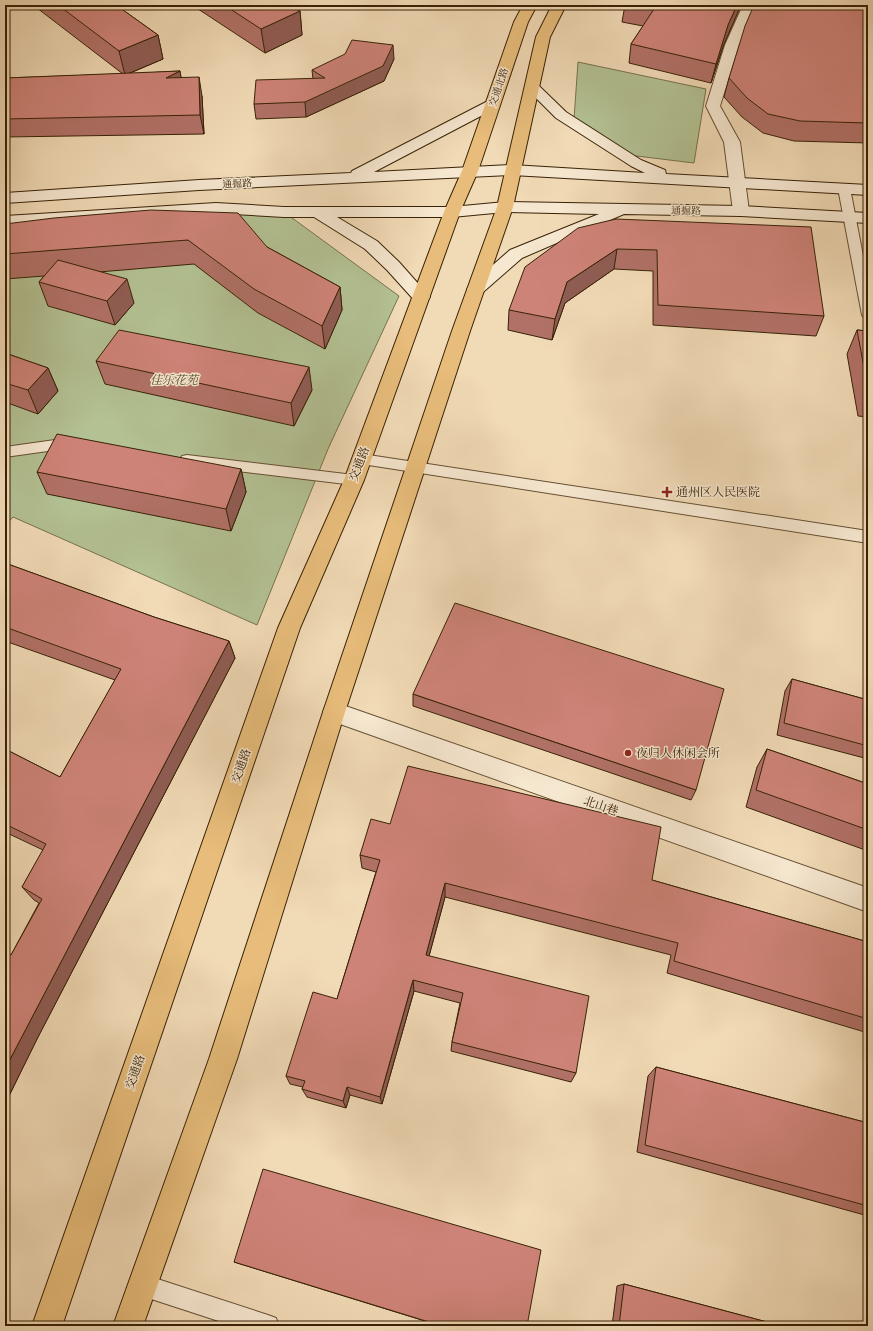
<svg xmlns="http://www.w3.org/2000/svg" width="873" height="1331" font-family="'Gentium Book Plus','Noto Serif SC',serif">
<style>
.green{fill:#b3c193;stroke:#76724c}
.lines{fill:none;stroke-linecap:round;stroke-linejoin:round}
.lane-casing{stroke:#665032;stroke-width:2}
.street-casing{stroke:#665032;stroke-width:2}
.secondary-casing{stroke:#382206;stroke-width:2}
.primary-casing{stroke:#382206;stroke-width:2}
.lane{fill:#f6e7d0;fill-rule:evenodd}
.street{fill:#f6e7d0;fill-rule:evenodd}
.secondary{fill:#f6e7d0;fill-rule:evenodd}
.primary{fill:#e8bd7b;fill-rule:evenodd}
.wall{fill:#b17167;stroke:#382206}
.shaded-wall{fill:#905c54;stroke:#382206}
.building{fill:#ce8378;stroke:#382206}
.poi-dot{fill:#8f2418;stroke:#f6e7d0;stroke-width:1.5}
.labels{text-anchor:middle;stroke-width:3;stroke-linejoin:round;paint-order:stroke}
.far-street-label{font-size:10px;fill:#382206;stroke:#f6e7d0}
.park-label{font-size:12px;font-style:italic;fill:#574a29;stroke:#f6e7d0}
.street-label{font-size:12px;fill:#382206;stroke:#f6e7d0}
.poi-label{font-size:12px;fill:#382206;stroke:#f6e7d0;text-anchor:start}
</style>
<rect width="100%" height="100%" fill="#f1dab6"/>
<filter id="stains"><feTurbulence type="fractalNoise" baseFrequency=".005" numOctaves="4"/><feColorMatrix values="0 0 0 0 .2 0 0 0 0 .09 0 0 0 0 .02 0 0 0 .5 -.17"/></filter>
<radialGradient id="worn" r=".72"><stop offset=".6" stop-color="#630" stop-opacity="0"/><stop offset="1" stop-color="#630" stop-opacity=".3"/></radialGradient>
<!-- green -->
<g class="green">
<polygon points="578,62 706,89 694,163 620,154 574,119"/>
<polygon points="284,212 399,296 328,449 257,625 13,517 5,526 5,221"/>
</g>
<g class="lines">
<!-- lane casing -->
<g class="lane-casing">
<g id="lane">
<polygon points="844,184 848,186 850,188 868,282 868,319 864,318 862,315 838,188 840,186"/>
<polygon points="55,440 76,443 78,447 76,451 71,452 55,450 5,457 5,447"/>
<polygon points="362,454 868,531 868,543 362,464 357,463 355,459 357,455"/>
<polygon points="187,455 354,475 359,476 361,480 359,484 354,485 187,465 182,464 180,460 182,456"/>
<polygon points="142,1274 268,1315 276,1318 279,1326 234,1326 142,1296 134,1293 131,1285 134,1277"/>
</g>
</g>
<!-- street casing -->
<g class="street-casing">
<g id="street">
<polygon points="743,5 757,5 739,45 720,106 740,142 749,211 747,215 741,216 735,215 733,211 724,142 706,106 725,45"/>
<polygon points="334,702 868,888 868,912 326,719 323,712 326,705"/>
</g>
</g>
<!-- secondary casing -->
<g class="secondary-casing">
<g id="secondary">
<polygon points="532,83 537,84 566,112 641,160 665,170 666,174 868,185 868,195 512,175 199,190 5,203 5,193 199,180 351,173 352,171 488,101 493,100 498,101 500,104 498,107 374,172 512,165 645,173 631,166 556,118 525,87 527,84"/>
<polygon points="505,202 741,206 868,213 868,223 741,216 624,214 522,258 482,293 476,295 470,293 467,289 470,285 510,250 599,214 505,212 452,217 337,217 377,241 399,262 430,297 427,301 421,303 415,301 387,270 365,249 314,217 284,217 216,213 5,226 5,216 216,203 284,207 452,207"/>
</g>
</g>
<!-- primary casing -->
<g class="primary-casing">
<g id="primary">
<polygon points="523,5 537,5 528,22 478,171 460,212 364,480 300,628 62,1326 32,1326 278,628 344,480 444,212 462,171 514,22"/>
<polygon points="552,5 566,5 550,37 513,207 470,331 345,712 237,1059 143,1326 113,1326 209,1059 323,712 452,331 497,207 536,37"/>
</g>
</g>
<!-- lane -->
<use href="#lane" class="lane"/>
<!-- street -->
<use href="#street" class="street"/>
<!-- secondary -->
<use href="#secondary" class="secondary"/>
<!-- primary -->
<use href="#primary" class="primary"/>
</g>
<!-- wall -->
<g class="wall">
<polygon points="36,5 116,5 158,35 163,59 128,74 180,71 181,78 202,96 204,134 5,137 5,78 123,74 37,8"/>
<polygon points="192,5 289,5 300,11 302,35 265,53"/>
<polygon points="625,5 741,5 724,44 711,83 629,63 631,44 643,26 622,22"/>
<polygon points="868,5 868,143 794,141 763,133 742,117 724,97 729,78"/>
<polygon points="394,59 384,81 306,117 256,119 254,104 313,79 312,70"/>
<polygon points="616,219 824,316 816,336 653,325 653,271 614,269 565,303 552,340 508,330 509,310"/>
<polygon points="5,224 267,247 340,287 342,310 325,349 258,313 194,264 99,272 134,303 115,325 48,306 39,282 44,276 5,279"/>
<polygon points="857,330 868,331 868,417 858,416 847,354"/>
<polygon points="5,353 48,368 58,391 38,414 5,402"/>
<polygon points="96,361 312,390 294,426 105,384"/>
<polygon points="241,469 246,492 231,531 47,494 37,472"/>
<polygon points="5,563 154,617 229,641 235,658 37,1039 5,1104 5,953 11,955 39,903 34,900 22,887 43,850 5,832 5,749 60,777 115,680 5,641"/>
<polygon points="792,679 868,700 868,759 777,735 785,691"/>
<polygon points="413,694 696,790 691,800 413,706"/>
<polygon points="767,749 868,784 868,851 746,807 757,767"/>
<polygon points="390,824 652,880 868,942 868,1033 667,973 671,955 445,897 429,956 576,1073 571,1082 451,1051 452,1042 460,1003 414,991 382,1104 350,1095 346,1108 307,1097 302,1089 303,1087 290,1084 286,1076 337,999 376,872 362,868 360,855"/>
<polygon points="656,1067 868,1123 868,1216 637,1152 648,1076"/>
<polygon points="234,1262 527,1326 441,1326"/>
<polygon points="624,1284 782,1326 612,1326 617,1286"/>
</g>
<!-- shaded-wall -->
<g class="shaded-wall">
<polygon points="737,5 741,5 724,44 711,83 716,64 728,25"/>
<polygon points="300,11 302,35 265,53 261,29"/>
<polygon points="158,35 163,59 125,75 119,51"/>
<polygon points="393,45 394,59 384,81 306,117 305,102"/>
<polygon points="180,71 183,90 166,78"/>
<polygon points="199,77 202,96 204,134 200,115"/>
<polygon points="617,249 614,269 565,303 552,340 555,319 567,282"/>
<polygon points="127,279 134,303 115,325 107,301"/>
<polygon points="340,287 342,310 325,349 322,326"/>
<polygon points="309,367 312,390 294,426 291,403"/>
<polygon points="48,368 58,391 38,414 28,390"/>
<polygon points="241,469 246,492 231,531 226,509"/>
<polygon points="229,641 235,658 37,1039 5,1104 5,1069"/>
<polygon points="445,883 445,897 426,967 426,955"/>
<polygon points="413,980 414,991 382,1104 380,1097"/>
<polygon points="347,1087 350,1095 346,1108 343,1101"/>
</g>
<!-- building -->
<g class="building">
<polygon points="58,5 116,5 158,35 119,51"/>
<polygon points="224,5 289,5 300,11 261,29"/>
<polygon points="636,5 737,5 728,25 716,64 631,44 654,9"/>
<polygon points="754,5 868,5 868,123 800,121 768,114 747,98 729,78 745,26"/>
<polygon points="352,40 393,45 383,66 305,102 254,104 256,80 325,78 312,70 345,54"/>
<polygon points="180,71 166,78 199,77 200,115 5,119 5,78"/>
<polygon points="151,210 238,213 267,247 340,287 322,326 254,289 188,240 5,254 5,224 54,218"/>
<polygon points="616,219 811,227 824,316 658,305 657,250 617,249 567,282 555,319 509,310 525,267 578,228"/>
<polygon points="58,260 127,279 107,301 39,282"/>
<polygon points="119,330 309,367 291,403 96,361"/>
<polygon points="857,330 868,331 868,389"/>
<polygon points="5,353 48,368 28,390 5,383"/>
<polygon points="57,434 241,469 226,509 37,472"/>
<polygon points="5,563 154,617 229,641 5,1069 5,953 11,955 42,899 22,887 46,844 5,824 5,749 60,777 121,669 5,627"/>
<polygon points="455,603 724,689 696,790 413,694"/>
<polygon points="792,679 868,700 868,746 784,723"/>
<polygon points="767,749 868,784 868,830 756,790"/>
<polygon points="408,766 661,827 652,880 868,942 868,1019 674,961 678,943 445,883 426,955 589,996 576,1073 452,1042 463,993 413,980 380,1097 347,1087 343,1101 302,1089 305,1081 286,1076 313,992 337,999 380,860 360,855 371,819 390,824"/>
<polygon points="656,1067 868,1123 868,1206 645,1145"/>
<polygon points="263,1169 541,1250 527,1326 442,1326 234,1262"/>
<polygon points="624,1284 782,1326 619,1326"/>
</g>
<!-- markers -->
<g class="poi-dot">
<path d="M665 486h4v4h4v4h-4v4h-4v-4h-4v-4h4z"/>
<circle cx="628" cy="753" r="4"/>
</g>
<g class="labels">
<!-- far-street labels -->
<g class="far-street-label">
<text transform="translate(498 87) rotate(-71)" y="4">交通北路</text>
<text transform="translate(237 183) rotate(-3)" y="4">通掘路</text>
<text transform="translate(686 210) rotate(1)" y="4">通掘路</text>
</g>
<!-- park labels -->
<g class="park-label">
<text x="174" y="384">佳乐花苑</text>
</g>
<!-- street labels -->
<g class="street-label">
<text transform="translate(359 464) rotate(-69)" y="4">交通路</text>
<text transform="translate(241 766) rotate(-71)" y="4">交通路</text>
<text transform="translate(601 806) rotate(19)" y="4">北山巷</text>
<text transform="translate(135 1072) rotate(-71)" y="4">交通路</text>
</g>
<!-- poi labels -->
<g class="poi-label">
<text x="676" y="496">通州区人民医院</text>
<text x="636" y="757">夜归人休闲会所</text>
</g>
</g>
<!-- margin -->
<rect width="873" height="1331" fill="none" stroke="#f1dab6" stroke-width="20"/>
<rect x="6" y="6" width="861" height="1319" fill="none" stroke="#382206" stroke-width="2"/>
<rect x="10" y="10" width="853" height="1311" fill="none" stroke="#382206"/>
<rect width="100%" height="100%" filter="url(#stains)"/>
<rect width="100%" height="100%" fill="url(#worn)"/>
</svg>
